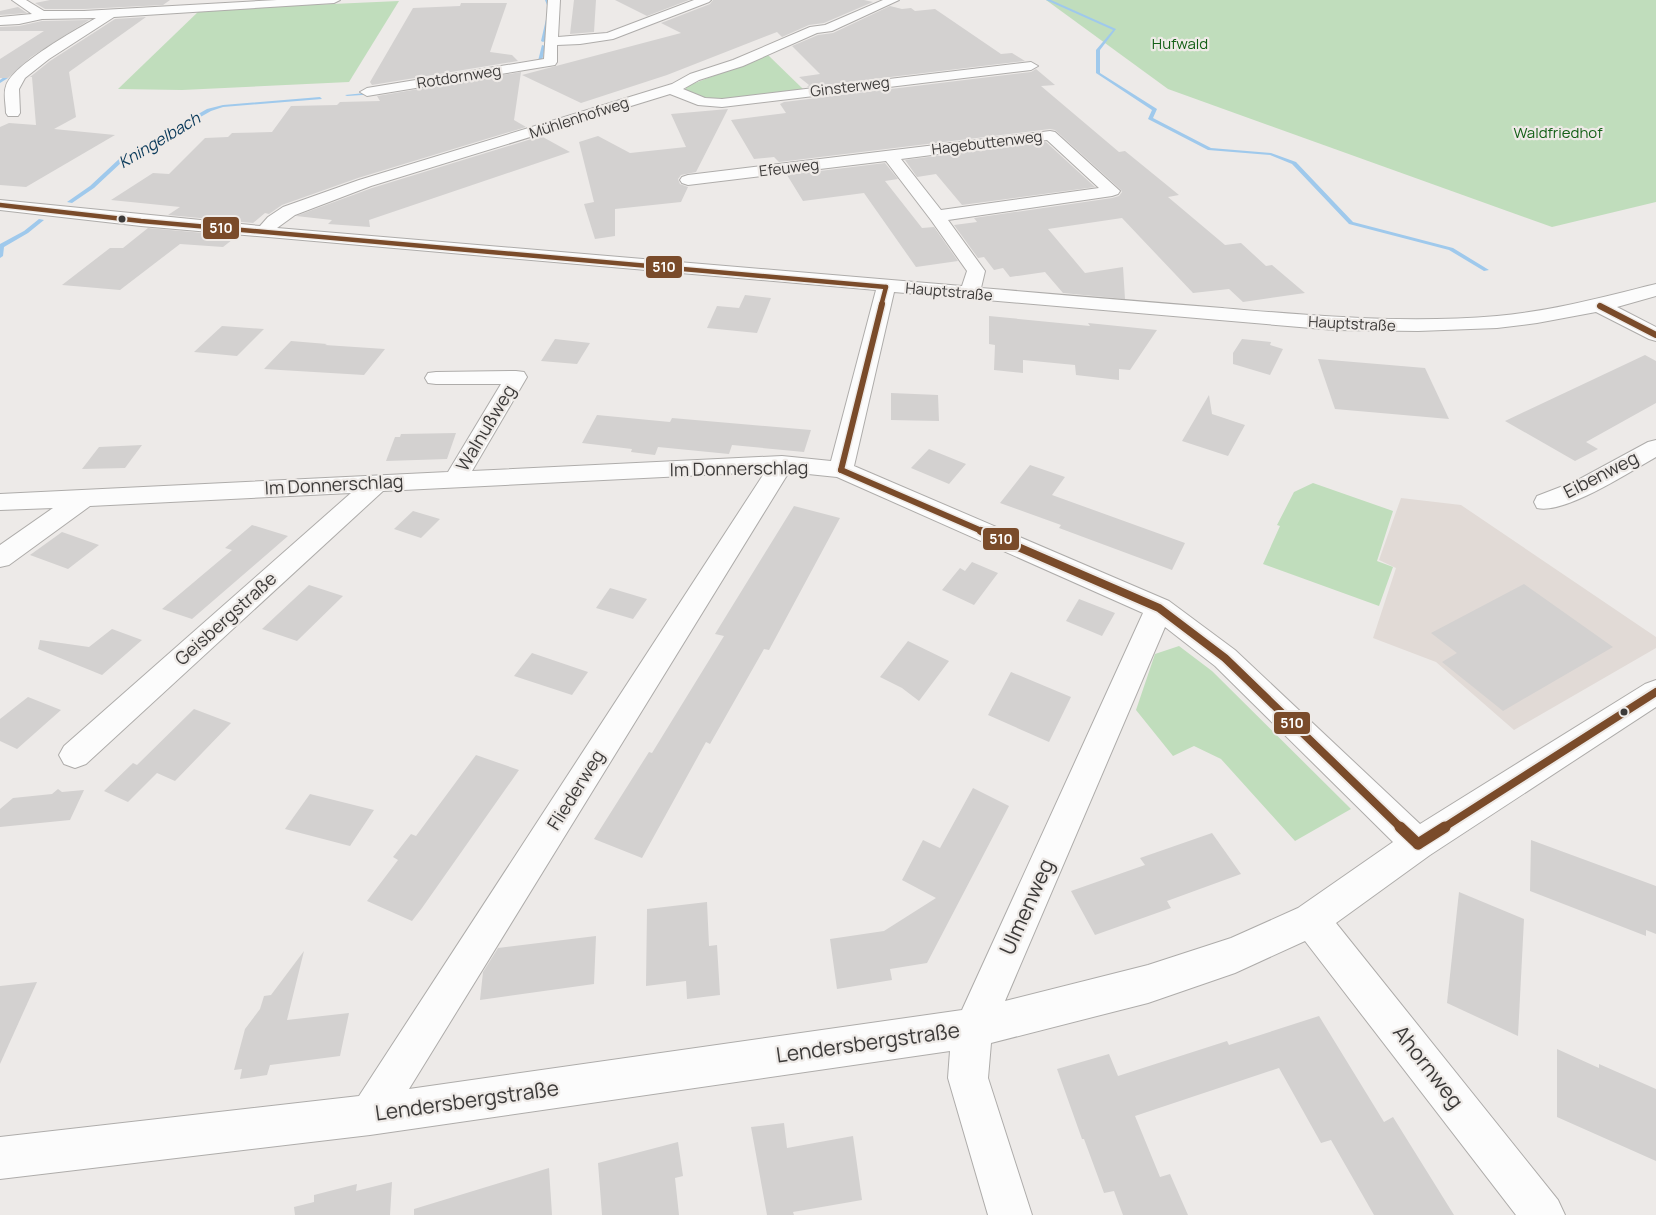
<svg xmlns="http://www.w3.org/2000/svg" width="1656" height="1215" font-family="Manrope,sans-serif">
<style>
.built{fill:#e1dad6}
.green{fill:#c0ddbc}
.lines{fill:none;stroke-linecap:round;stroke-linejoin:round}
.stream{fill:#9fc9ec;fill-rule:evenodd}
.building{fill:#d3d1d0}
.minor-casing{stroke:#aeacaa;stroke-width:2}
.minor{fill:#fcfcfc;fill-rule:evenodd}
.bus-1-far3-casing{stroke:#eeeae7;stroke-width:7}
.bus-1-far2-casing{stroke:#eeeae7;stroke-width:9}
.bus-1-far1-casing{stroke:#eeeae7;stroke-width:12}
.bus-1-casing{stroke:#eeeae7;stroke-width:14}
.bus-1-far3{stroke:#7a4b2a;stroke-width:4.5}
.bus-1-far2{stroke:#7a4b2a;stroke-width:6}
.bus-1-far1{stroke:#7a4b2a;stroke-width:8}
.bus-1{stroke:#7a4b2a;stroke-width:11}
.bus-dot{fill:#3c3a39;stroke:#eeeae7;stroke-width:2}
.labels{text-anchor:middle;stroke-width:4.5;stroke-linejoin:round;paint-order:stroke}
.far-park-label{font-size:15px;fill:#146017;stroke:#eeeae7}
.far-street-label{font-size:15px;fill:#3c3a39;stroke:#eeeae7}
.far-water-label{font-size:16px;font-style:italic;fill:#083859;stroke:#eeeae7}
.street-label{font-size:18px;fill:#3c3a39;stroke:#eeeae7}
.near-street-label{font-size:21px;fill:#3c3a39;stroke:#eeeae7}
.line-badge{stroke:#eeeae7;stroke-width:2}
.badge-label{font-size:14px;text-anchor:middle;font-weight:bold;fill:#fff}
</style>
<rect width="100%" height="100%" fill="#edeae8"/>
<!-- built -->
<polygon class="built" points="1401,498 1461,505 1656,637 1656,648 1514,730 1436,662 1373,638 1396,568 1379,560"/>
<!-- green -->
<g class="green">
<polygon points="1046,0 1656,0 1656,202 1552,227 1168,89"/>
<polygon points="399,1 349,82 182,90 118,89 200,10"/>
<polygon points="768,55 803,89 724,99 700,98 686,91 686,87 695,83"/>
<polygon points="1313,483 1393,511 1377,561 1393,567 1379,606 1263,564 1280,526 1277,525 1294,492"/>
<polygon points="1179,646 1212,671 1351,809 1295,841 1221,759 1194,746 1173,756 1136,710 1155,654"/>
</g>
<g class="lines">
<!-- stream -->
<g class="stream">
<polygon points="545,0 549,0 551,5 551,15 545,41 543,42 541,41 547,15 547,5"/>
<polygon points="1046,0 1051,0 1116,29 1100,50 1100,73 1157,109 1153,118 1211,148 1271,153 1296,162 1353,222 1453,248 1489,270 1484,271 1449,250 1349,224 1292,164 1270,155 1208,150 1148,119 1152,110 1096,73 1096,50 1113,30"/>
<polygon points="542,45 545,46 542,61 540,62 538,61"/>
<polygon points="4,77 8,78 0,83 0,80"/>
<polygon points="375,92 377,94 347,96 345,95"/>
<polygon points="320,97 322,99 223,107 211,111 123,161 94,188 72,203 67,202 90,186 119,159 207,109 223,105"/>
<polygon points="39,219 44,220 28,233 4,247 3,256 0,258 0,244 24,231"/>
</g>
</g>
<!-- building -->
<g class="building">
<polygon points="50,0 170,0 163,5 84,9 45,9 35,3"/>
<polygon points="574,0 596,0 594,32 570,34"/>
<polygon points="615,0 689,0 647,16"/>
<polygon points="713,0 864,0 873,2 824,23 809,25 782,37 777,32 667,75 581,103 522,75 681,33 661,23 710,4"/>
<polygon points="461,3 507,3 490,52 512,55 518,61 372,85 370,82 413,8 460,6"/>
<polygon points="890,6 902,9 911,8 915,11 935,9 1001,54 1012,53 1025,61 807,87 809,85 799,77 820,74 792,46 818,35 833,33"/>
<polygon points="18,7 27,13 0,15 0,11"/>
<polygon points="146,17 69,72 76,117 54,129 115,135 26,187 0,185 0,127 9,123 36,125 32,77 30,77 50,61 115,19"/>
<polygon points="89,20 31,57 8,78 0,78 0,59 44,31 0,31 0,27 19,26 42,21"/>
<polygon points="1036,69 1055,85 1041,86 1119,152 1125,151 1179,195 1168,197 1225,245 1241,243 1266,266 1272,265 1305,293 1243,302 1229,289 1193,293 1122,218 1048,229 1085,273 1123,267 1125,299 1063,293 1045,272 1010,277 1003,268 994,270 984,257 978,258 954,225 977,222 974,218 1112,198 1119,196 1122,192 1121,190 1055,130 1050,129 779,162 774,157 754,159 731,120 786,113 780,104 784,102 1031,72"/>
<polygon points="521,72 514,120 526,127 358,178 282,205 269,214 265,213 253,223 168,215 180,207 111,200 153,173 169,174 205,138 228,137 232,133 272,132 291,106 337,105 340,102 380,101 377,96"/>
<polygon points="728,109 696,172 681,175 678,179 680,184 688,187 681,202 615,209 615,236 595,239 584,204 594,202 579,142 598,136 630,153 686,147 671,114"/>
<polygon points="541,136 570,152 369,220 370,227 328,224 332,220 296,216 372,188"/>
<polygon points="1046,142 1095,187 962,205 936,174 917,177 905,160"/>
<polygon points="885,163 898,179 885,181 922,228 934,227 958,261 916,267 864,193 803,201 787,175"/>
<polygon points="148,228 237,236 223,247 180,244 120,290 62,285 110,248 123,248"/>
<polygon points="745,295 771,298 757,333 707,328 717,306 739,308"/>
<polygon points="989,316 1090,326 1088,323 1157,330 1130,370 1119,369 1119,380 1076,375 1075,365 1023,360 1023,373 994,370 995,345 989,344"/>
<polygon points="222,326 264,329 237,356 194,352"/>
<polygon points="555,339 590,343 577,364 541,361"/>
<polygon points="1242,339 1271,342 1270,345 1283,349 1270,375 1233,364 1233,353"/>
<polygon points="291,341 327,344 325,345 385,349 364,375 264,369"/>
<polygon points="1645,355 1656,361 1656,403 1586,442 1598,449 1575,461 1505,421"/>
<polygon points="1318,359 1425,368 1449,419 1335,409"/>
<polygon points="891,393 938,395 939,421 891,420"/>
<polygon points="1209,395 1212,414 1245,425 1228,456 1182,441"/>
<polygon points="597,415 670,422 672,418 811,430 804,452 732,445 729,454 658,447 655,455 631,452 632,449 582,443"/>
<polygon points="456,433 447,459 386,461 395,437 400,437 401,434"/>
<polygon points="142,445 125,468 82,469 99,447"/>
<polygon points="929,449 966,464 949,484 911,468"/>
<polygon points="1030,465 1065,477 1052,495 1185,543 1172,570 1059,528 1061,525 1000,503"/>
<polygon points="794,506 840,518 769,650 764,649 710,744 706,742 642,858 594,839 649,752 652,753 724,636 715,634"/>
<polygon points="413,511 440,519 421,538 394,529"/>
<polygon points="252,525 288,536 192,619 162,609 232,550 225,548"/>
<polygon points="62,532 99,545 68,569 30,555"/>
<polygon points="972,562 998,573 974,605 942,590 960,568 965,571"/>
<polygon points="1524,584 1613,647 1503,711 1442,662 1457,653 1431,633"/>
<polygon points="309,585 343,596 297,641 262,629"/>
<polygon points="610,588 647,599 633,619 596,608"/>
<polygon points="1079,599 1115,613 1102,636 1066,621"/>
<polygon points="112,629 142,640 102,675 38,649 40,640 89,647"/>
<polygon points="908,641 949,661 919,701 902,688 880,677"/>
<polygon points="532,653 588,672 572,695 514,676"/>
<polygon points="1011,672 1071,697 1049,742 988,715"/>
<polygon points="28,697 61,710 17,749 0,741 0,719"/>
<polygon points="194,709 231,723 175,781 157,773 128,802 104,791 133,763 137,765"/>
<polygon points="476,755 519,770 422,908 412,921 367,901 398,860 393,857 411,834 416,836"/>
<polygon points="973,788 1009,806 927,963 890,969 892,980 837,989 830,939 884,931 936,898 902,880 923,840 940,848"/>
<polygon points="58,789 62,792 84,790 70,820 0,827 0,809 13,798 52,794"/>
<polygon points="310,794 374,810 350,846 285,829"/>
<polygon points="1212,833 1241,874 1167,901 1171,908 1095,935 1071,891 1145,865 1140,858"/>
<polygon points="1531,840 1656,886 1656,934 1646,930 1646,936 1530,891"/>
<polygon points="1459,892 1524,919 1518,1036 1447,1003"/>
<polygon points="707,902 709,946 717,945 720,995 687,999 686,981 646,986 647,909"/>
<polygon points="596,936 594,984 480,1000 483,972 498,948"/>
<polygon points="304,951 287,1020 349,1013 340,1056 270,1065 267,1075 240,1079 242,1069 234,1070 245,1029 260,1009 264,996 271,995"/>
<polygon points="37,982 0,1064 0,986"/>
<polygon points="1319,1016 1384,1122 1393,1117 1454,1215 1374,1215 1331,1140 1321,1143 1279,1068 1135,1116 1160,1177 1170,1174 1188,1215 1123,1215 1114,1191 1104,1193 1084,1139 1082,1139 1057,1069 1109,1054 1118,1076 1227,1041 1229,1045"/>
<polygon points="1557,1049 1599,1068 1599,1064 1656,1089 1656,1161 1557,1117"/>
<polygon points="784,1123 787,1148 853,1136 862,1200 793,1212 794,1215 767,1215 751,1127"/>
<polygon points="678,1142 683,1176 675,1178 679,1215 602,1215 598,1163"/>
<polygon points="549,1168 552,1215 414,1215 414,1209"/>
<polygon points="392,1182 390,1215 295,1215 294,1207 314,1202 314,1195 357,1184 356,1191"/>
</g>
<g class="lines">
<!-- minor casing -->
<g class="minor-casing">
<g id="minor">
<path d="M12,0h14l18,11h40l193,-11h63l-6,3 -220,14 -65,42 -24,19 -6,11 1,24 -2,3h-10l-2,-3c0,-9 -3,-19 0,-27 6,-21 70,-56 90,-68l-54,1 -23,5 -19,1v-8l32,-3z"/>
<polygon points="548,0 560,0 558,37 607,33 694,0 711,0 709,2 613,39 580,44 557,45 557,62 555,65 367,96 360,92 367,88 544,59"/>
<path d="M883,0h16l-67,31 -15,2 -74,33 -44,14 -16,9 22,9 17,1 309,-37 7,4 -7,4 -309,37 -24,-2 -28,-11 -299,92 -76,29 -18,13 685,58 5,-15 -36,-51 -45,-59 -198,24 -6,-2 -2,-3 2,-3 6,-2 362,-44 5,1 65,59 -2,3 -6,2 -164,24 37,51 -4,17c80,7 160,14 241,20 92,8 183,16 275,8 55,-5 106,-19 159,-32v12l-39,11 39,20v14l-7,-2 -53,-27 -59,11 -40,5 -79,3 -83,-1 -441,-38 -40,174 315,135 66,49 185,174 225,-140 11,-4v27l-226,148 -94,68 222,277 7,15h-49l-211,-274 -70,32 -87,30 -157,40 -3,35 44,137h-44l-40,-137 2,-27 -580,84 -370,44v-42l359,-41 406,-624 -382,19 -297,273 -11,4 -11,-4 -5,-9 5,-9 287,-253 -261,13 -81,59 -9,2v-22l53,-37 -53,2v-16l448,-22 53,-88h-65l-8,-1 -3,-5 3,-5 8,-1 80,-1 8,1 3,5 -55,94 310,-15 49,5 45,-171 -735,-64 -141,-16v-10l260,26 8,-9 15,-10 76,-27 313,-96 18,-10 43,-14 77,-33 15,-2zM1047,140l52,48 -158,22 -40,-51zM789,472l48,5 306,136 -181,397 -553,79zM1165,627l50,39 178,176 -95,66 -67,30 -83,27 -143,36z"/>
<path d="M1656,440v17c-25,14 -92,58 -119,51l-3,-6 3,-6 39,-15 72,-39z"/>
</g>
</g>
<!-- minor -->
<use href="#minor" class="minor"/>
<!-- bus-1-far3 casing -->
<g class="bus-1-far3-casing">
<g id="bus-1-far3">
<polyline points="0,205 141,221 886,287"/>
<polyline points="881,306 886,287"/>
</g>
</g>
<!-- bus-1-far2 casing -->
<g class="bus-1-far2-casing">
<g id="bus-1-far2">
<polyline points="1600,306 1656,335"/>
<polyline points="841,470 984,532"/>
<polyline points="841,470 882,304"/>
</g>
</g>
<!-- bus-1-far1 casing -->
<g class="bus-1-far1-casing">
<g id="bus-1-far1">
<polyline points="981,531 1159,608 1225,658 1401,828"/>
<polyline points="1443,828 1656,692"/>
</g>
</g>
<!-- bus-1 casing -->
<g class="bus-1-casing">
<g id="bus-1">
<polyline points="1400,827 1418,844"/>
<polyline points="1418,844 1445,827"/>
</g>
</g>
<!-- bus-1-far3 -->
<use href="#bus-1-far3" class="bus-1-far3"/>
<!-- bus-1-far2 -->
<use href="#bus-1-far2" class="bus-1-far2"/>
<!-- bus-1-far1 -->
<use href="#bus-1-far1" class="bus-1-far1"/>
<!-- bus-1 -->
<use href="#bus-1" class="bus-1"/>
</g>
<!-- markers -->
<g class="bus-dot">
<circle cx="122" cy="219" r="4.5"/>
<circle cx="1624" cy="712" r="4.5"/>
</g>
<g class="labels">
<!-- far-park labels -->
<g class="far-park-label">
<text x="1180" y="49">Hufwald</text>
<text x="1558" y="138">Waldfriedhof</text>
</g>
<!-- far-street labels -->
<g class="far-street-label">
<text transform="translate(459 77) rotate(-9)" y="5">Rotdornweg</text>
<text transform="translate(850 87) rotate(-7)" y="5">Ginsterweg</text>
<text transform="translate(579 118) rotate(-18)" y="5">Mühlenhofweg</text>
<text transform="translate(987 143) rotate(-7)" y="5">Hagebuttenweg</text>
<text transform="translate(789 168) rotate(-7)" y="5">Efeuweg</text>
<text transform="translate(949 292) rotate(5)" y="5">Hauptstraße</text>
<text transform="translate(1352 324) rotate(3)" y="5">Hauptstraße</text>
</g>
<!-- far-water labels -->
<g class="far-water-label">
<text transform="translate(159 140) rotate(-31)" y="6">Kningelbach</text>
</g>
<!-- street labels -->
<g class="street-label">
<text transform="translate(486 428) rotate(-59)" y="6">Walnußweg</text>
<text transform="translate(739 469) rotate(-1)" y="6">Im Donnerschlag</text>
<text transform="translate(1601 475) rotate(-27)" y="6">Eibenweg</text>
<text transform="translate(334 485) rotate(-3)" y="6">Im Donnerschlag</text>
<text transform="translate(226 619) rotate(-42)" y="6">Geisbergstraße</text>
<text transform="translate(576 790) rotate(-58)" y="6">Fliederweg</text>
</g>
<!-- near-street labels -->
<g class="near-street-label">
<text transform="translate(1027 907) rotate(-66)" y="7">Ulmenweg</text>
<text transform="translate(868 1043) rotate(-8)" y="7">Lendersbergstraße</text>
<text transform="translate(1428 1067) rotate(52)" y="7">Ahornweg</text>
<text transform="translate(467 1101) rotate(-8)" y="7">Lendersbergstraße</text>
</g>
</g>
<g class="line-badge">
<rect x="202" y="216" width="38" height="24" rx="5" fill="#7a4b2a"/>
<rect x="645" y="255" width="38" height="24" rx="5" fill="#7a4b2a"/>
<rect x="982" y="527" width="38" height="24" rx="5" fill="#7a4b2a"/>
<rect x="1273" y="711" width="38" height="24" rx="5" fill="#7a4b2a"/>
</g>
<g class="badge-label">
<text x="221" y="233">510</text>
<text x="664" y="272">510</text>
<text x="1001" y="544">510</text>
<text x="1292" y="728">510</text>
</g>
</svg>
